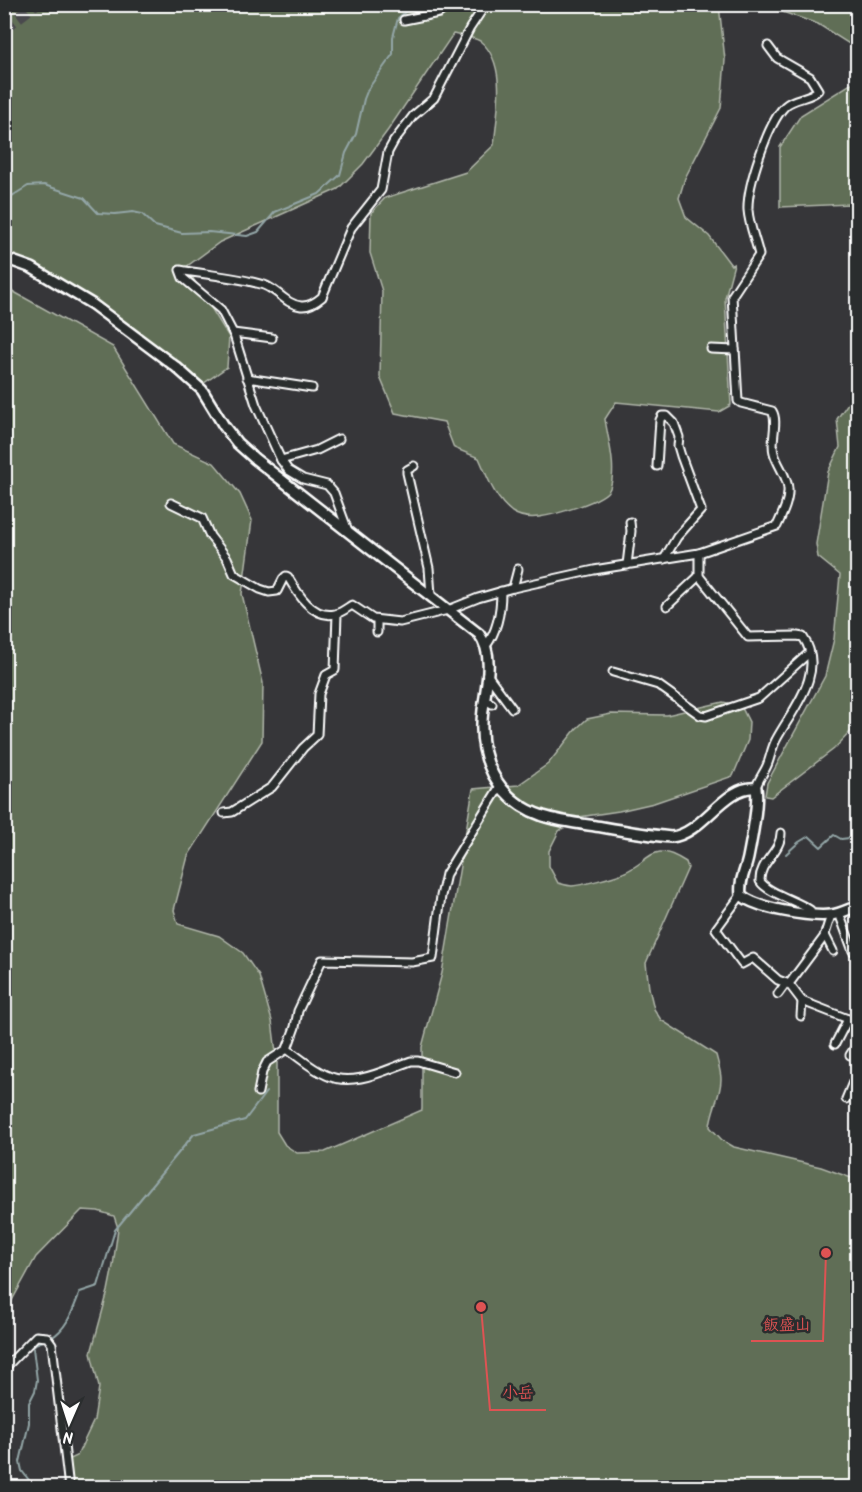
<svg xmlns="http://www.w3.org/2000/svg" width="862" height="1492" font-family="Kalam,'Klee One',sans-serif">
<style>
.green{fill:#616e56;stroke:#b0b6aa;stroke-width:1.5}
.lines{fill:none;stroke-linecap:round;stroke-linejoin:round}
.stream{stroke:#93a6a7;stroke-width:2}
.highway-tunnel{stroke:#4a4a4d;stroke-width:12;stroke-dasharray:12 6;stroke-linecap:butt}
.street-casing{stroke:#fff;stroke-width:11}
.secondary-casing{stroke:#fff;stroke-width:14}
.street{stroke:#2a2d2e;stroke-width:7}
.secondary{stroke:#2a2d2e;stroke-width:9}
.leader{fill:none;stroke:#de5353;stroke-width:2}
.callout-dot{fill:#de5353;stroke:#2a2d2e;stroke-width:2}
.callout-label{font-size:16px;text-anchor:middle;font-weight:bold;fill:#de5353;stroke:#2a2d2e;stroke-width:5;stroke-linejoin:round;paint-order:stroke}
</style>
<rect width="100%" height="100%" fill="#363639"/>
<filter id="ink" filterUnits="userSpaceOnUse"><feTurbulence type="fractalNoise" baseFrequency=".0167" numOctaves="2"/><feDisplacementMap in="SourceGraphic" scale="12" xChannelSelector="R" yChannelSelector="G"/><feConvolveMatrix kernelMatrix="1 2 1 2 8 2 1 2 1" color-interpolation-filters="sRGB"/></filter>
<g filter="url(#ink)">
<!-- green -->
<g class="green">
<path d="M4,5h715l6,55 -4,48 -36,70 -6,20 7,19 23,19 22,29 3,-1 -9,34 6,107 -12,7 -103,-10 -11,17c3,21 12,48 5,69 -4,13 -57,27 -71,29 -8,1 -19,0 -27,-5 -18,-14 -24,-34 -33,-54l-25,-10 -10,-26 -49,-9 -15,-36 2,-86 -12,-38 1,-40 14,-15 81,-26 28,-27c3,-31 14,-82 -14,-104 -7,-4 -20,-5 -27,-7l-65,96 -25,34 -25,25 -118,53 -34,25 43,70 -2,30 -23,16 -149,-103 -50,-24z"/>
<polygon points="762,5 857,5 857,49 818,24"/>
<polygon points="857,80 857,299 850,204 780,207 780,147 801,115"/>
<path d="M5,287l108,60 60,97 41,19 26,31 12,26 -10,74 21,89 -1,58 -74,115 -14,54 4,14 41,12 24,17 16,23 13,45 5,40v71l8,13 12,8 28,-1 97,-42v-63l20,-74 31,-184 45,-4 30,-21 28,-35 11,-10 24,-5 56,1 56,-13 18,4 8,16 -1,18 -15,36 -79,27 -35,8 -40,6 -20,14 -10,20v15l9,17c4,1 10,3 14,3 11,-1 41,-9 51,-13 29,-12 28,-34 63,-11l2,6 -42,95 3,25 5,21 7,11 55,35c2,8 5,17 5,24 0,17 -10,31 -11,48l12,13 12,7 87,20 36,13v307l-711,1 -16,-3 -3,3 -66,-1 4,-2 1,-24 11,-5 17,-36 5,-33 -8,-34 17,-62 5,-25 5,-38 -4,-12 -16,-5 -16,-1 -46,47 -31,56z"/>
<polygon points="857,383 857,725 834,749 771,797 765,796 767,783 825,676 834,639 840,575 818,557 816,544 828,472 840,447 837,419 853,396"/>
</g>
<g class="lines">
<!-- stream -->
<g class="stream">
<polyline points="4,201 28,186 44,185 84,198 98,213 115,214 133,212 142,214 155,226 182,233 209,232 247,236 258,232 275,212 319,194 340,175 346,153 356,134 364,99 368,89 393,54 393,37 398,18 406,11 437,4"/>
<polyline points="786,854 799,842 809,836 821,847 834,835 841,839 858,837"/>
<path d="M51,1338c17,-10 22,-29 29,-46l18,-6 17,-56 79,-96 51,-14 21,-28"/>
<polyline points="35,1488 22,1471 20,1462 29,1423 29,1403 35,1391 37,1380 33,1348 35,1344 46,1340"/>
</g>
<!-- highway-tunnel -->
<polyline class="highway-tunnel" points="4,28 35,4"/>
<!-- street casing -->
<g class="street-casing">
<g id="street">
<polyline points="404,20 439,13 451,4"/>
<polyline points="233,333 272,338"/>
<polyline points="711,349 735,350"/>
<polyline points="247,378 312,388"/>
<polyline points="281,460 317,450 339,439"/>
<polyline points="414,466 407,470 407,473 429,568 431,595"/>
<polyline points="657,466 660,420 662,416 667,416 674,423 679,437 678,446 681,456 701,510 677,537 664,559"/>
<path d="M171,503l31,15 8,18 17,22 7,16 26,15 9,3 8,-1 6,-12 3,-3 2,1c9,16 25,42 47,37 6,-1 12,-6 17,-9l21,14 27,3 48,-12 30,-12 35,-10 81,-18 105,-17 78,-27c5,-11 12,-25 11,-37 0,-12 -11,-24 -14,-36 -4,-12 5,-31 -2,-42l-31,-8 -3,-2 -6,-105 27,-41c-3,-14 -10,-30 -11,-45 -1,-24 20,-87 37,-104 9,-9 25,-7 33,-16l-8,-13 -33,-19 -9,-12"/>
<path d="M348,531l-14,-38 -7,-8 -24,-6 -15,-9 -7,-10 -25,-55 -22,-70 -13,-25 -38,-32 -3,-8c28,5 57,7 84,15 14,5 21,19 37,21 8,1 15,-4 21,-9l29,-69 30,-38 7,-38 6,-11 19,-25 21,-18 36,-70 16,-24"/>
<path d="M699,553v23l49,61 49,-1 6,1c24,35 -11,73 -27,103 -4,7 -5,15 -8,23 -3,9 -10,16 -12,25"/>
<polyline points="627,565 631,531 630,522"/>
<polyline points="513,588 518,569"/>
<polyline points="667,606 699,576"/>
<polyline points="377,632 377,620"/>
<path d="M486,646c12,-16 15,-35 15,-55"/>
<polyline points="613,672 658,685 700,715 706,716 759,698 809,653"/>
<polyline points="487,674 512,708"/>
<polyline points="484,699 492,704"/>
<polyline points="224,813 232,812 272,787 303,748 317,735 319,694 326,675 335,670 337,614"/>
<path d="M781,833c0,19 -22,29 -21,48 7,12 38,20 50,29l1,4"/>
<polyline points="741,895 716,929 742,964 753,958 778,980 789,984"/>
<polyline points="839,913 853,951"/>
<polyline points="831,915 824,937 789,984 802,1001 848,1019 858,1020"/>
<polyline points="825,935 833,951"/>
<polyline points="778,994 786,983"/>
<polyline points="801,1016 802,1001"/>
<polyline points="835,1044 848,1019"/>
<path d="M287,1049c13,9 25,20 39,26 27,13 59,-5 85,-14h7l37,11"/>
<polyline points="850,1055 854,1049 858,1047"/>
<polyline points="258,1092 262,1072 267,1062 287,1049 295,1027 298,1011 322,960 412,962 433,958 441,896 446,874 500,786"/>
<polyline points="846,1099 853,1082 858,1080"/>
<polyline points="4,1369 36,1336 47,1337 52,1344 69,1488"/>
</g>
</g>
<!-- secondary casing -->
<g class="secondary-casing">
<path id="secondary" d="M4,258l28,10 60,36 84,63 26,23 22,36 13,17 18,16 224,175c16,21 7,52 4,76 -6,47 13,90 60,106 19,6 40,8 59,11 23,4 46,8 69,10 32,-3 53,-52 85,-49 3,14 -5,55 -8,70 -3,14 -9,23 -7,37 16,14 69,22 90,20 9,-1 18,-6 27,-9"/>
</g>
<!-- street -->
<use href="#street" class="street"/>
<!-- secondary -->
<use href="#secondary" class="secondary"/>
</g>
</g>
<!-- callouts -->
<path class="leader" d="M826 1253L823 1341H751M481 1307L490 1410H546"/>
<g class="callout-dot">
<circle cx="826" cy="1253" r="6"/>
<circle cx="481" cy="1307" r="6"/>
</g>
<g class="callout-label">
<text x="787" y="1330">飯盛山</text>
<text x="518" y="1398">小岳</text>
</g>
<!-- margin -->
<rect width="862" height="1492" fill="none" stroke="#2a2d2e" stroke-width="24"/>
<rect x="12" y="12" width="838" height="1468" fill="none" stroke="#fff" stroke-width="2" filter="url(#ink)"/>
<!-- north arrow -->
<g transform="translate(69 1423) rotate(183)" stroke="#2a2d2e" stroke-width="4.5" paint-order="stroke">
<path d="M0-4.5L10 22L0 15L-10 22Z" fill="#ffffff"/>
<text y="-9" font-size="16" font-weight="bold" text-anchor="middle" fill="#ffffff">N</text>
</g>
</svg>
